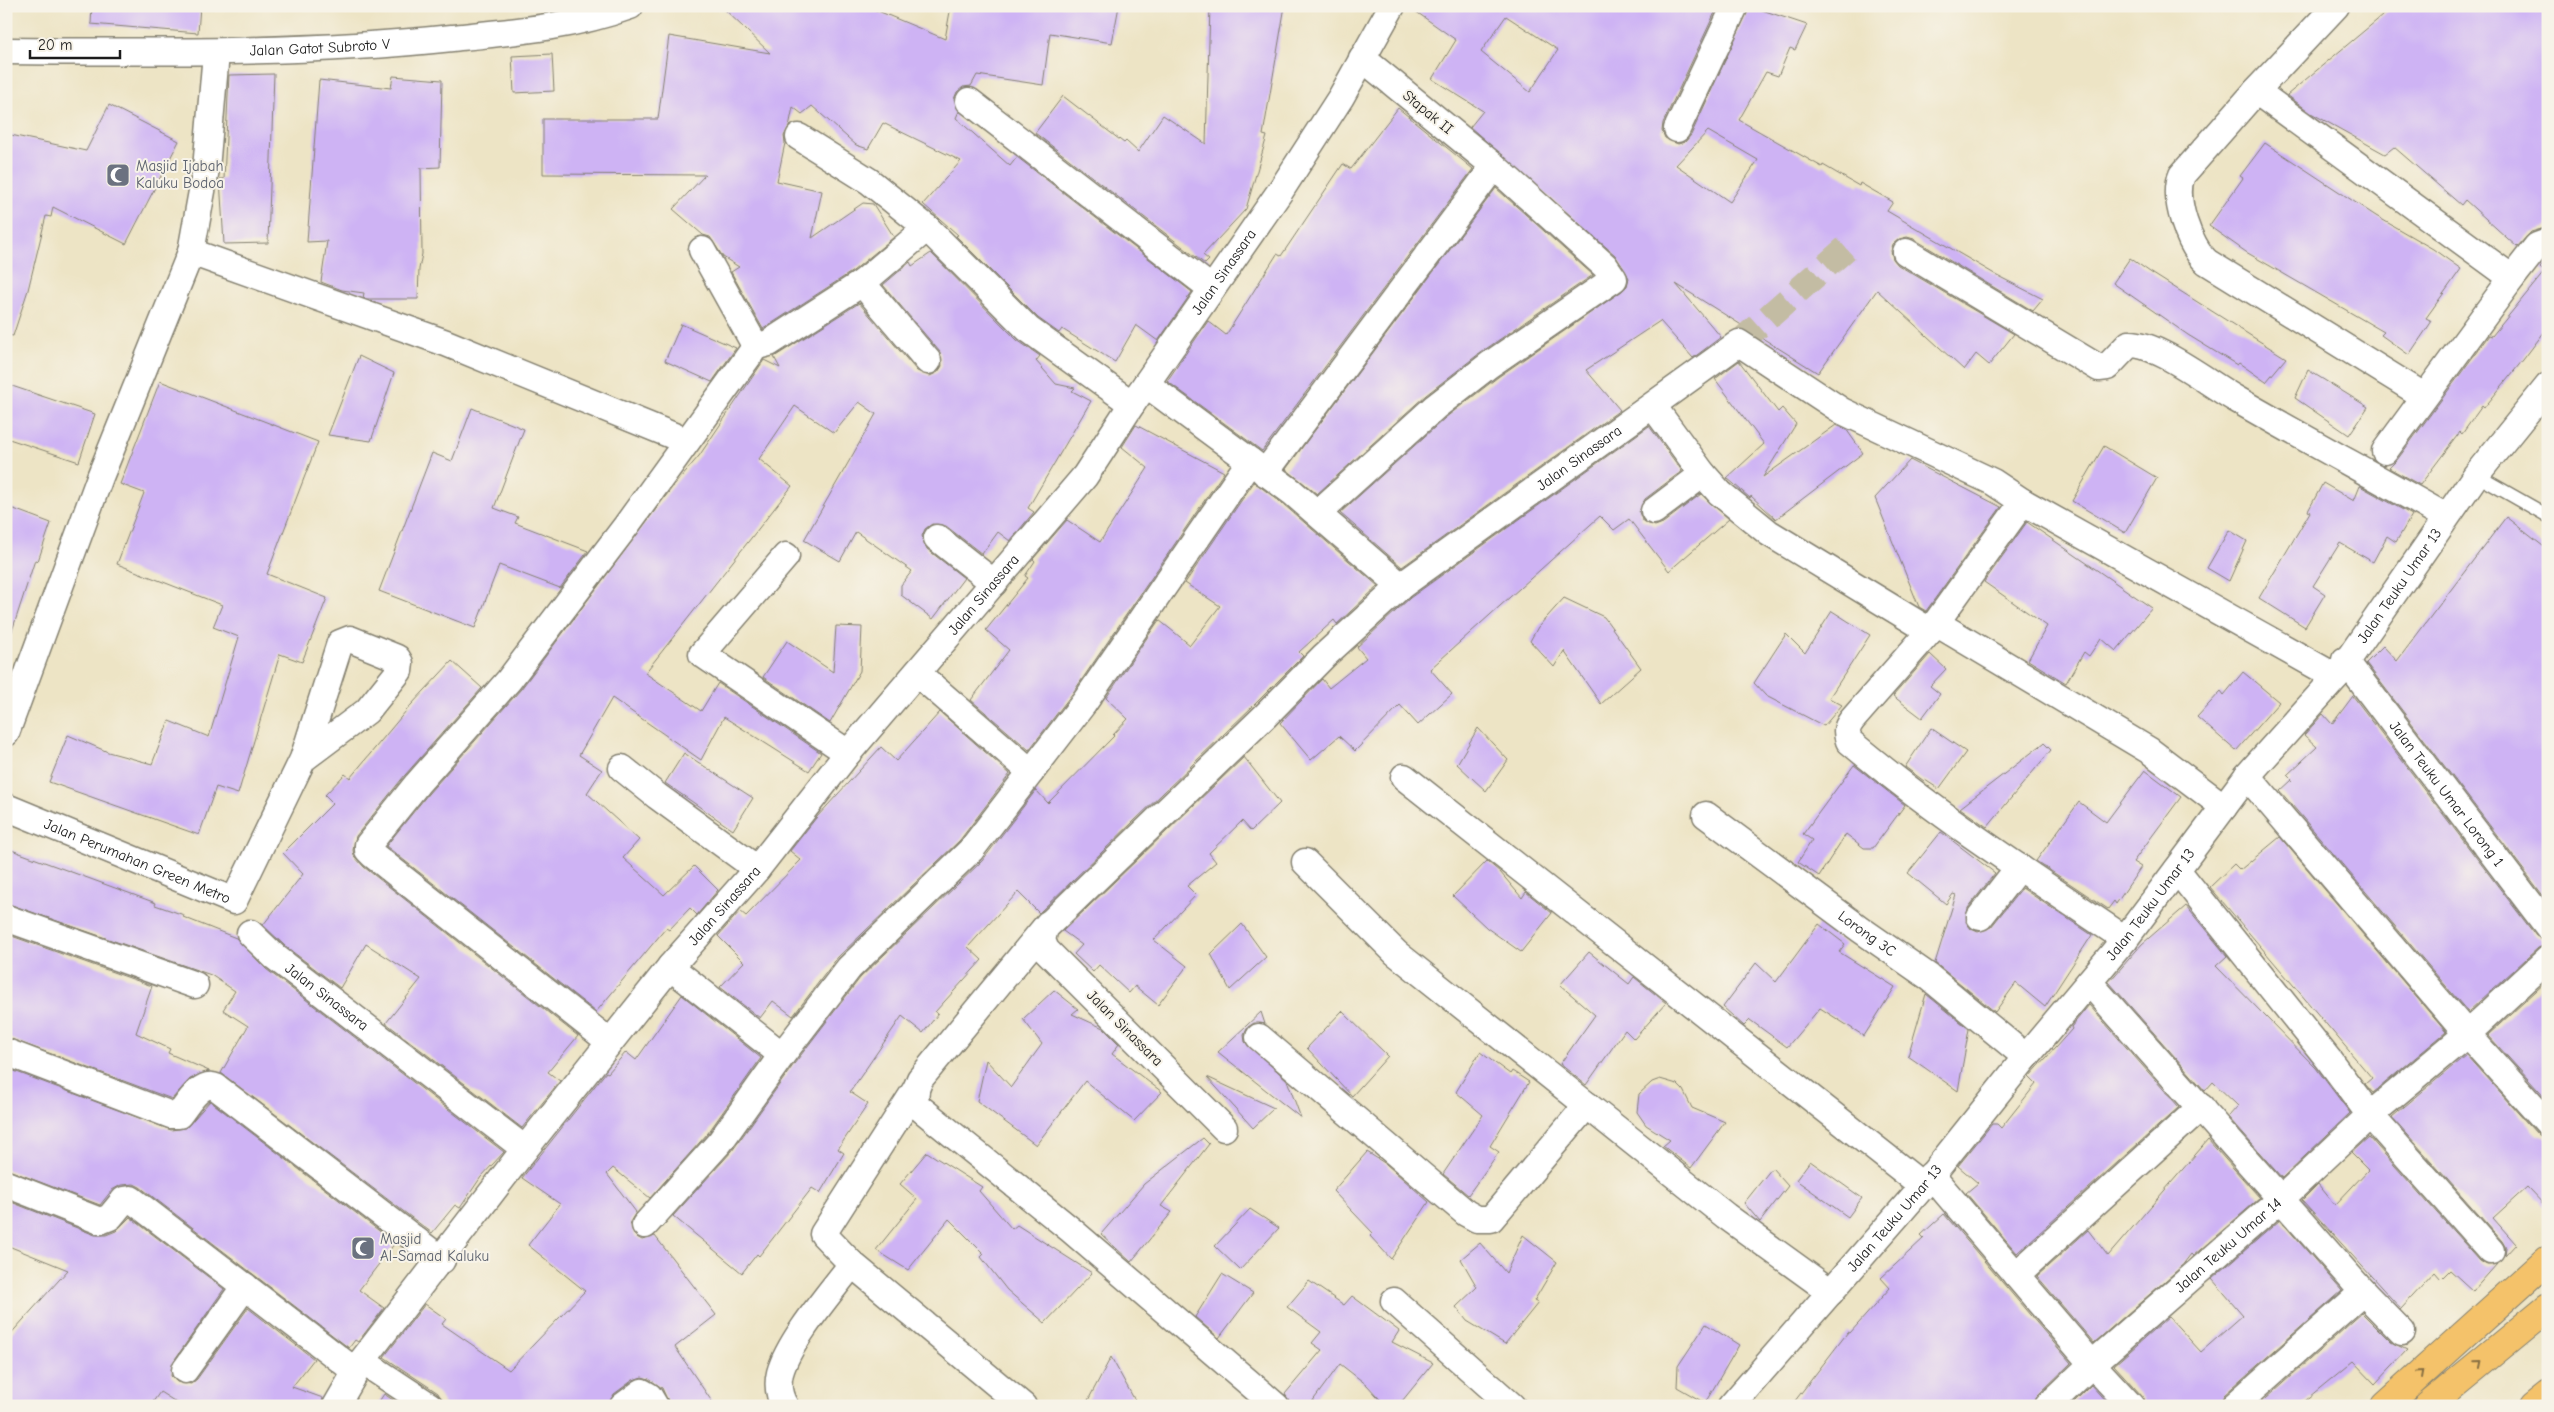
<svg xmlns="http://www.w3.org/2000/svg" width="2554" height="1412" font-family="'Comic Neue',sans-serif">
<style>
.building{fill:#ceb3f4;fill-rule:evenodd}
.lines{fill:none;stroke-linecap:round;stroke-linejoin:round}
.street-tunnel{stroke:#c3bca3;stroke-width:26;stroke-dasharray:26 13;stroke-linecap:butt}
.lane-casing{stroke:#848070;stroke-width:15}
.street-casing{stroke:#848070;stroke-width:29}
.highway-casing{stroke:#848070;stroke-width:30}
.lane{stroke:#fff;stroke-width:12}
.street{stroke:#fff;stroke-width:26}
.highway{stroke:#f4c26a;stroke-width:28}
.oneway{stroke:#886f43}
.labels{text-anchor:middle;stroke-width:4;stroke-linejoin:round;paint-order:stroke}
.street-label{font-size:15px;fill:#1c1c1c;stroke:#f7f3e8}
.worship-label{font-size:15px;fill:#5b616d;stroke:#f7f3e8;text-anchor:start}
</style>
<rect width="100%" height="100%" fill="#f7f3e8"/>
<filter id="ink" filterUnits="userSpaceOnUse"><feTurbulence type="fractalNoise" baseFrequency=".02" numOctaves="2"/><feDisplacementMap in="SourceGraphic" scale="10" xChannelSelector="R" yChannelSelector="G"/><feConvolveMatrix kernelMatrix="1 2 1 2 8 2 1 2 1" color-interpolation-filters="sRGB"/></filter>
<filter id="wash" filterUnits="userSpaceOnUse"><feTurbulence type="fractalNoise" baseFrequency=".0096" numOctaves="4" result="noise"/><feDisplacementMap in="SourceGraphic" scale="20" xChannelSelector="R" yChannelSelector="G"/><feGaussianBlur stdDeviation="1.12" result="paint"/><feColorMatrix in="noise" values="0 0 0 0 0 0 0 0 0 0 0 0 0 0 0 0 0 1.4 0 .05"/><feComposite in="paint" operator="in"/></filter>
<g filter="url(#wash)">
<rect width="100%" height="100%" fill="#ede4c5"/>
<g id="blocks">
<!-- building -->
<g class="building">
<polygon points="92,6 200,6 198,33 91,24"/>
<polygon points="721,6 866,6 945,39 951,6 1119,6 1112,43 1050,33 1043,85 977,75 971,86 963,87 957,92 954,99 959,111 956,118 1010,166 1017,157 1192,292 1158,341 1136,325 1115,362 1062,329 1059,333 1038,318 956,236 958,235 923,204 961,161 883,123 868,149 856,145 812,106 802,114 793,107 789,127 784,136 785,143 777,181 822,191 812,238 863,203 873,204 894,237 853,271 763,329 731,272 739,267 723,257 710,237 703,235 673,209 705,175 543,174 543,119 658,119 669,36 770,53"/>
<polygon points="1210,6 1285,6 1263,135 1267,136 1246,209 1203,255 1209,260 1205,264 1035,133 1063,96 1124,143 1126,141 1138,152 1163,115 1206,144"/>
<path d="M1408,6h310l-55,117 -1,8 3,7 13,6 7,-2 6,-7 59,-129 57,19 -12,25 -5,-2 -12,28 -12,-4 -27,48 83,47 1,-2 36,21 1,-3 33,19 -6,9 111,65 45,23 -10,12 -119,-72 -7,-2 -8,2 -6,5 -2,7 2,8 5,6 116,69 -25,31 -13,-11 -12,16 -87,-80 -59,83 -142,-89 45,53 -28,21 -33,-37 -74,49 34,40 -218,157 -62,-54 105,-95 53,-41 124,-86 5,-5 2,-8 -14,-23 -145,-128 13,-16 -51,-32 24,-39zM1506,16l52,34 -28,42 -49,-40zM1708,131l50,29 -28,42 -54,-37z"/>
<polygon points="2394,6 2548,6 2548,227 2531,232 2517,247 2465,200 2461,205 2394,147 2385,154 2311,113 2287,95"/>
<polygon points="552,54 554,91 514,93 512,56"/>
<polygon points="274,74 268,243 224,244 220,179 224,179 229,75"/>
<polygon points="393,76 442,80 440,167 421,168 422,254 419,269 418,299 368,299 363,298 364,293 342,290 321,282 327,241 307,242 319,80 391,88"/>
<polygon points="109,105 179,141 126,244 53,207 51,217 46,216 28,290 13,336 6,335 6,134 86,151"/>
<polygon points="1398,108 1473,169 1262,451 1167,381 1208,321 1226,335 1277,254 1281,256 1343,164 1351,169"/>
<polygon points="2265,143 2376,216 2433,249 2461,269 2426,318 2432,321 2409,355 2381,335 2384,332 2246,252 2209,226 2243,178 2240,176"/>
<polygon points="1496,188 1593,275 1480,353 1426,395 1317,494 1286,469"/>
<polygon points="931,253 1017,340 1040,356 1036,361 1056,384 1075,388 1072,391 1091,401 1028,508 1034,512 1010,541 998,532 982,554 946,526 932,524 925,529 922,536 927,549 964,578 933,619 901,595 901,585 912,571 856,532 840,561 804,540 876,414 859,402 834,433 795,406 759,459 792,486 645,673 701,711 718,683 821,753 809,771 724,717 701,760 612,698 579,755 602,770 587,793 639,840 623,858 664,895 694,866 718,890 697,915 690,908 669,930 666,928 596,1012 386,846 428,794 521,689 674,485 699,456 764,360 780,368 774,357 859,303 917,371 930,376 938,372 942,366 940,352 883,285 910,262 912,266"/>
<polygon points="2130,258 2150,272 2286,358 2266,382 2239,363 2237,365 2188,335 2113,283"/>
<polygon points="2548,258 2548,327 2523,360 2484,408 2482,406 2462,434 2460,432 2420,485 2389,468 2397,460 2489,335 2492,336 2545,271 2540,267"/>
<polygon points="681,324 736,348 712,382 665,361"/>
<polygon points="359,356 394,373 371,441 328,435"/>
<polygon points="1739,361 1778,412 1782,408 1796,424 1763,477 1836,425 1846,429 1863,453 1776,519 1751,496 1750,498 1727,478 1764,444 1715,379"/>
<polygon points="2308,370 2368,407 2349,435 2295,398"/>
<polygon points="160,381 318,442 267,574 327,598 302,662 280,654 238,794 216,787 199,835 49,782 68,735 108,752 152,764 169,721 209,737 239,637 213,627 222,605 117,564 144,493 120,484"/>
<polygon points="6,384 95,414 79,462 6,438"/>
<polygon points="472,408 524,429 494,508 518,517 515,523 588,551 560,588 499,565 475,628 379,591 432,453 452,461"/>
<polygon points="1136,425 1224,472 1072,694 1029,750 971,700 1009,650 986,630 1028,578 1025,576 1035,561 1033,559 1067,520 1100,542 1148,468 1122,447"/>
<polygon points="1649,426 1682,471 1645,499 1639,512 1642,520 1655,526 1663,523 1701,494 1729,519 1669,571 1629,519 1614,530 1600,516 1430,669 1452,694 1418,725 1400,705 1355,751 1339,736 1311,760 1280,723 1322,679 1329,688 1366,658 1357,647 1410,598"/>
<polygon points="2104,446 2157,478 2125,533 2072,501"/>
<polygon points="1910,460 2001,507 1926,611 1919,607 1875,498"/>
<polygon points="1254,482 1283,504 1378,586 1337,624 1334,620 1299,652 1303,656 1254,705 1041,911 1039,913 1018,892 968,947 982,960 935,1012 938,1014 923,1033 902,1016 850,1092 868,1104 838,1149 844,1153 820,1193 812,1188 759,1256 757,1254 742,1273 673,1216 732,1151 794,1064 860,978 982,861 1036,790 1048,803 1114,736 1113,735 1128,719 1106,698 1159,620 1190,645 1220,606 1185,583"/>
<polygon points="2323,483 2354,501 2360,486 2412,515 2396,542 2387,536 2373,562 2340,543 2313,586 2325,594 2305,627 2259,598 2310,512 2308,511"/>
<polygon points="6,506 51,523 38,561 35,560 11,634 6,633"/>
<polygon points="2506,517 2548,550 2548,902 2366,663 2383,646 2397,661"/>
<polygon points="2027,522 2152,608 2116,651 2101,638 2089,656 2084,652 2066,683 2028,660 2047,626 1984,582"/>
<polygon points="2229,530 2247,541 2229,581 2207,568"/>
<polygon points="1564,598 1604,617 1641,668 1601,704 1564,651 1554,667 1530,641 1538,627"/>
<polygon points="1832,611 1870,635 1829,698 1842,705 1824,726 1766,696 1754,683 1786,634 1805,653"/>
<polygon points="836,626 862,627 860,671 830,723 763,677 787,641 833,672"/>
<polygon points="1930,654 1946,669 1930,686 1940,694 1922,718 1893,696"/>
<polygon points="452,661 482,688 405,775 356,836 353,850 354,856 364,867 578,1036 548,1072 560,1081 522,1128 386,1023 421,979 366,944 340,988 285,946 263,925 303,874 283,853 333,803 325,795 345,774 350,778 411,705"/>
<polygon points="2243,672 2279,702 2236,751 2197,717 2221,691 2224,695"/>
<polygon points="2353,696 2536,936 2548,942 2548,944 2538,948 2468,1012 2280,791 2292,780 2287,775 2317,747 2304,735 2323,714 2332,724"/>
<polygon points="940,712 1010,774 960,840 838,957 793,1016 773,1001 760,1018 720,987 744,962 718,936 740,911 746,916 801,860 790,851 816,818 881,747 896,761"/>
<polygon points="1478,728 1508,760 1486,791 1457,764"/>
<polygon points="1931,728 1966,752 1939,789 1925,780 1924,781 1905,767"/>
<polygon points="2044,743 2051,750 1987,827 1960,808"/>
<polygon points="684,753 753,798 733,830 665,783"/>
<polygon points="1244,757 1280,803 1251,831 1242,821 1209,853 1216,862 1187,886 1196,895 1154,940 1187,966 1158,1005 1135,986 1129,993 1099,965 1093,972 1074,954 1082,945 1063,931"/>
<polygon points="1854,765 1905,805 1873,848 1864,848 1846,834 1819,876 1798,862 1812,840 1803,834"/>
<polygon points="2145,770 2181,797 2133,862 2141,867 2116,904 2114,901 2108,909 2036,861 2079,802 2106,822"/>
<polygon points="1941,832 1995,873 1968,908 1966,922 1971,929 1978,932 1991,927 2022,888 2092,935 2045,1007 2016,983 1995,1012 1935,963 1956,895 1953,894 1946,904 1908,873"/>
<polygon points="2280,837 2446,1032 2373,1093 2365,1084 2372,1078 2210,887 2234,864 2240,870"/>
<polygon points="6,848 156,903 155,905 184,915 183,917 236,938 266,969 504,1152 481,1177 460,1208 455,1205 432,1233 221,1073 248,1026 223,1010 235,991 211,975 6,903"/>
<polygon points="1487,861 1500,872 1522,898 1526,892 1552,913 1521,952 1487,928 1453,896"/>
<polygon points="2186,906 2227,956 2216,966 2316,1068 2350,1113 2282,1178 2228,1117 2238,1106 2213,1082 2205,1091 2109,982 2142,944"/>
<polygon points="1242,924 1266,957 1230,990 1211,954"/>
<polygon points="1819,924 1845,944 1839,952 1895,987 1864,1036 1820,1008 1787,1047 1750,1020 1744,1026 1723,1007 1756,963 1776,982"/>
<polygon points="6,934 152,986 136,1033 170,1049 168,1053 209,1071 190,1079 172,1099 6,1037"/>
<polygon points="1589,952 1629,984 1634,977 1666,1003 1634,1039 1625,1030 1586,1085 1560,1064 1595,1015 1560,985"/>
<polygon points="2548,980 2548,1101 2488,1035"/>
<polygon points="1054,990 1078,1009 1072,1014 1103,1028 1119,1044 1112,1054 1162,1092 1134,1121 1085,1081 1036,1145 977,1101 986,1060 1011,1087 1042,1044 1023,1019"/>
<polygon points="1926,994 1969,1029 1958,1091 1908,1056"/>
<polygon points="682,995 761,1058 708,1133 650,1198 613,1168 607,1174 636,1212 630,1222 635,1236 642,1240 655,1236 716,1315 675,1347 715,1406 670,1406 662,1388 649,1379 642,1377 633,1380 614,1394 608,1406 445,1406 438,1393 384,1357 425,1304 446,1319 442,1324 509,1370 585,1291 528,1245 560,1204 522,1178 606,1072 608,1073 626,1052 636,1060"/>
<polygon points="2089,1005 2179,1107 2017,1253 1966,1193 1978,1183 1958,1166 1992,1124 1997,1124 2001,1128 2036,1084 2029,1077 2072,1029 2071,1027"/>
<polygon points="1342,1011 1388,1056 1352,1096 1307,1048"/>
<polygon points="1261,1012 1265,1024 1254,1023 1248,1027 1244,1035 1245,1042 1287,1080 1301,1118 1218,1052"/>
<polygon points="1480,1052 1510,1074 1512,1071 1529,1082 1490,1146 1499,1152 1468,1195 1443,1174 1483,1115 1456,1092"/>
<polygon points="2466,1055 2537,1134 2548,1139 2548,1209 2527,1187 2493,1218 2516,1244 2505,1256 2506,1248 2502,1241 2392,1117"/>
<polygon points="6,1068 171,1130 186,1128 210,1101 395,1243 359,1290 384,1308 358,1342 355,1340 349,1348 140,1187 134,1184 121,1185 112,1190 100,1205 6,1169"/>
<polygon points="1207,1077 1274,1108 1253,1128"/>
<polygon points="1660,1079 1677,1084 1683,1090 1692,1108 1725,1122 1691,1168 1663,1146 1670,1140 1646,1125 1637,1112 1639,1094 1652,1082"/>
<polygon points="2369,1137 2480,1261 2487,1265 2497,1264 2473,1291 2450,1270 2441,1279 2435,1272 2401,1309 2302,1200 2318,1184 2335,1205 2368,1170 2351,1153"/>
<polygon points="1203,1138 1209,1144 1161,1206 1172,1212 1131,1262 1101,1234 1144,1184"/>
<polygon points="2208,1140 2260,1198 2193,1256 2191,1254 2181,1267 2094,1343 2037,1276 2088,1230 2108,1256"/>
<polygon points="927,1152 982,1187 979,1191 1012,1229 1017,1225 1092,1273 1045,1323 1007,1290 981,1257 984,1254 949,1219 908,1270 876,1250 917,1199 900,1184"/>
<polygon points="1367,1152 1386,1164 1429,1202 1391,1259 1370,1236 1373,1233 1333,1191"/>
<polygon points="1810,1161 1862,1198 1848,1217 1796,1180"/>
<polygon points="1772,1168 1788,1186 1760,1222 1744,1203"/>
<polygon points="6,1200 95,1235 106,1235 116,1231 130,1217 224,1289 173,1362 171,1376 177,1382 191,1384 197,1379 248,1308 314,1359 292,1387 323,1398 321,1406 182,1406 160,1392 150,1406 6,1406 6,1339 68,1270 6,1245"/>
<polygon points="1250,1209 1279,1228 1240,1270 1215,1246"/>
<polygon points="1944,1214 2071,1363 2038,1395 2033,1406 1791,1406 1848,1332 1850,1333 1890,1288 1881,1278 1924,1238 1921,1235"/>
<polygon points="2280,1220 2342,1291 2224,1395 2219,1406 2146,1406 2142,1396 2114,1365 2169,1317 2201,1352 2243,1315 2212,1279"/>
<polygon points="1523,1235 1557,1262 1534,1301 1538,1303 1505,1344 1467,1321 1456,1307 1477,1287 1461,1259 1480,1243 1506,1273"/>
<polygon points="1222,1274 1253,1293 1219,1338 1195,1317"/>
<polygon points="1309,1281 1344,1305 1352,1296 1399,1331 1392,1342 1433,1363 1398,1406 1386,1406 1367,1385 1340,1364 1309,1406 1291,1406 1285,1394 1322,1350 1312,1343 1321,1332 1287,1307"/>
<polygon points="2362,1313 2391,1342 2407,1350 2375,1384 2353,1361 2298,1406 2257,1406"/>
<polygon points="1706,1324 1739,1345 1705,1403 1677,1387 1678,1366"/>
<polygon points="1111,1357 1138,1406 1085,1406"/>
<polygon points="2091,1385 2110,1406 2070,1406"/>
<polygon points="384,1394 402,1406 376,1406"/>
</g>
</g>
</g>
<g filter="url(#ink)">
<use href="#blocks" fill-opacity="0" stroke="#848070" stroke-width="1"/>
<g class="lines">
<!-- street-tunnel -->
<polyline class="street-tunnel" points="1739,343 1852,243"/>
<!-- lane casing -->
<g class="lane-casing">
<polyline id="lane" points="2476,475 2548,516"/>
</g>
<!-- street casing -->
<g class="street-casing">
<g id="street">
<path d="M2336,6l-80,85 -74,84c-10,23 7,71 25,87l217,134"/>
<path id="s1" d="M6,51c149,1 298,3 446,-13 60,-6 121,-11 178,-32"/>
<polyline points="2256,91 2512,278"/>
<polyline points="969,101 1212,289"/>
<polyline points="1677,129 1735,6"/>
<polyline points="799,137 869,181 927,228 1028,329 1132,404"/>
<polyline points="191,252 446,343 686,441"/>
<path d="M1906,252l193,116 8,-1 22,-23c27,-2 82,41 107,55 69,40 140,78 210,118"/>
<polyline points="862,283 928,361"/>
<polyline points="754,347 769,343 862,283 927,228"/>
<polyline points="1146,384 1292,492 1401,586"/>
<polyline points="1653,406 1703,474 1654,511"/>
<polyline points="2385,451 2512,278 2537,246 2548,242"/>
<polyline points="1265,473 1494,166"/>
<polyline points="1703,474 1720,493 1769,533 1930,631"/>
<path d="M2023,502l-93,129 -78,89c-6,8 -6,12 -3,21 86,73 183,135 276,198"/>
<polyline points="1318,513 1435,407 1489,365 1614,279 1605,266 1494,166 1362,58"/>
<polyline points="937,538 994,583"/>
<polyline points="786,556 702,654 848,753"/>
<polyline points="1936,623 2150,751 2224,807"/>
<path id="s2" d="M2345,660l203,267"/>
<polyline points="917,673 1031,772"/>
<polyline points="6,733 100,477 191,252 206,169 216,53"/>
<polyline points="622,768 657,796 757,869"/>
<polyline points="2247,776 2467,1034 2548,1124"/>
<polyline points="1404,777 1923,1186"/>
<path id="s3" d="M6,807l228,94 69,-142 64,-48 32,-40 1,-8 -3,-5 -47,-19 -10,4 -37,116"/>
<path id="s4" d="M1706,815l154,114 69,48 97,80"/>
<polyline points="1305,862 1396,953 1726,1216 1831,1292"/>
<polyline points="2177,870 2329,1060 2370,1115 2491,1251"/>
<polyline points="1980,917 2019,867"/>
<polyline points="6,918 195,985"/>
<polyline points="1048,924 920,1079 916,1089 915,1104 1071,1230 1276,1406"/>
<path id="s5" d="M250,933l25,24 250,192"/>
<polyline points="670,967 782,1055"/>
<polyline points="2089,982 2363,1292 2234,1406"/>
<polyline points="1259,1037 1466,1213 1477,1219 1491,1219 1587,1105"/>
<polyline points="610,1042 373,855 368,850 368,845 417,784 509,680 626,526 751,353 754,347 752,340 702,250"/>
<path d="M6,1052l165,63h8c8,-10 22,-35 37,-28l226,173"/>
<polyline points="916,1089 823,1234 852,1264 1023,1406"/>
<path id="s6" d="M1224,1128l-178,-178 -4,-10 3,-12 220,-212 59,-60 77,-70 338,-243 103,68 151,71 30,20 313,175"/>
<path id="s7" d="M1931,1175l161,189 189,-165 89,-84 97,-81 81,-75"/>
<polyline points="6,1184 100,1221 110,1217 124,1200 131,1199 355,1371"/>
<polyline points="645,1225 720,1142 782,1055 849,968 971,850 1084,703 1250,461"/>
<polyline points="2016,1275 2201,1107"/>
<polyline points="2363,1292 2402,1332"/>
<polyline points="1394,1301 1512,1406"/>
<polyline points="362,1361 430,1406"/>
<polyline points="185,1370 245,1286"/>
<path id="s8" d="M336,1406l26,-45 163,-212 145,-182 87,-98 91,-116 237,-277 47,-72 149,-214 60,-93 51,-91"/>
<polyline points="623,1406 642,1392 649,1396 655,1406"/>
<path d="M785,1406c-6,-10 -8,-21 -5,-33 9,-33 51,-81 72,-109"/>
<path id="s9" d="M1731,1406l192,-220 103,-129 99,-118 122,-163 89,-99 140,-202 72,-89"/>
<polyline points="2048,1406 2092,1364 2131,1406"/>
</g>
</g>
<!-- highway casing -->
<g class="highway-casing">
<g id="highway">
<polyline points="2385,1406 2548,1259"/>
<polyline points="2428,1406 2548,1307"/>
<polyline points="2533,1406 2548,1394"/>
</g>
</g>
<!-- lane -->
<use href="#lane" class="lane"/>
<!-- street -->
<use href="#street" class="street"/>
<!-- highway -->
<use href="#highway" class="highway"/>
</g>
<!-- one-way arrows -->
<defs><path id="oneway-chevron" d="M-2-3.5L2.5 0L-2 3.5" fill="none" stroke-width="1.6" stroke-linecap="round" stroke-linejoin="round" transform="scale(1.25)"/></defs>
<g class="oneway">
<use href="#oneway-chevron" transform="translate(2479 1363) rotate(-40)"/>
<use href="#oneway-chevron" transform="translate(2421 1373) rotate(-42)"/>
</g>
</g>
<!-- icons -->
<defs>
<g id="mosque-square" transform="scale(1.25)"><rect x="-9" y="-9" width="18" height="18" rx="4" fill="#6b7280" stroke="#f7f3e8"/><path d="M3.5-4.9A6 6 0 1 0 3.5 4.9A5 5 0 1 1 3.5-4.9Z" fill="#fff"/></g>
</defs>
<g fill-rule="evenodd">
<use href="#mosque-square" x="118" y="175"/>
<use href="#mosque-square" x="363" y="1248"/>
</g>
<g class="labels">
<!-- street labels -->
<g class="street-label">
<text dy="5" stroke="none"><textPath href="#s1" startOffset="314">Jalan Gatot Subroto V</textPath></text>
<text transform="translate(1428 112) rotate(39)" y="5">Stapak II</text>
<text dy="5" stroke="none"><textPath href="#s8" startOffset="1442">Jalan Sinassara</textPath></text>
<text dy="5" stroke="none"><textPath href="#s6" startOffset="988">Jalan Sinassara</textPath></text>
<text dy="5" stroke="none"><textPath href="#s9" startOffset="1059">Jalan Teuku Umar 13</textPath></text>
<text dy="5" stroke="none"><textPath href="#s8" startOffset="1039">Jalan Sinassara</textPath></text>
<text dy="5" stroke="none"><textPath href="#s2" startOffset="168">Jalan Teuku Umar Lorong 1</textPath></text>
<text dy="5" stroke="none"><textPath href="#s3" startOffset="142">Jalan Perumahan Green Metro</textPath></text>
<text dy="5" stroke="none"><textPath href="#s9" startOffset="654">Jalan Teuku Umar 13</textPath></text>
<text dy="5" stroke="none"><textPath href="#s8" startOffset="634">Jalan Sinassara</textPath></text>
<text dy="5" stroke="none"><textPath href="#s4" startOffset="200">Lorong 3C</textPath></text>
<text dy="5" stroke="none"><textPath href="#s5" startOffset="100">Jalan Sinassara</textPath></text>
<text transform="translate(1125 1028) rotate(45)" y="5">Jalan Sinassara</text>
<text dy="5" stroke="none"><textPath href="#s9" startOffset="249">Jalan Teuku Umar 13</textPath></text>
<text dy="5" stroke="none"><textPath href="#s7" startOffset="429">Jalan Teuku Umar 14</textPath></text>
</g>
<!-- worship labels -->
<g class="worship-label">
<text x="136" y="171">Masjid Ijabah<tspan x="136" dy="17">Kaluku Bodoa</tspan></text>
<text x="380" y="1244">Masjid<tspan x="380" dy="17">Al-Samad Kaluku</tspan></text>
</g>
</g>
<!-- margin -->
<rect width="2554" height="1412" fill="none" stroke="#f7f3e8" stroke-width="25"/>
<!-- scale -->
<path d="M30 50v8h90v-8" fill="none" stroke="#1c1c1c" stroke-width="2.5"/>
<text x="38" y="50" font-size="15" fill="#1c1c1c" stroke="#f7f3e8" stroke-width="4" paint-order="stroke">20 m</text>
</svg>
